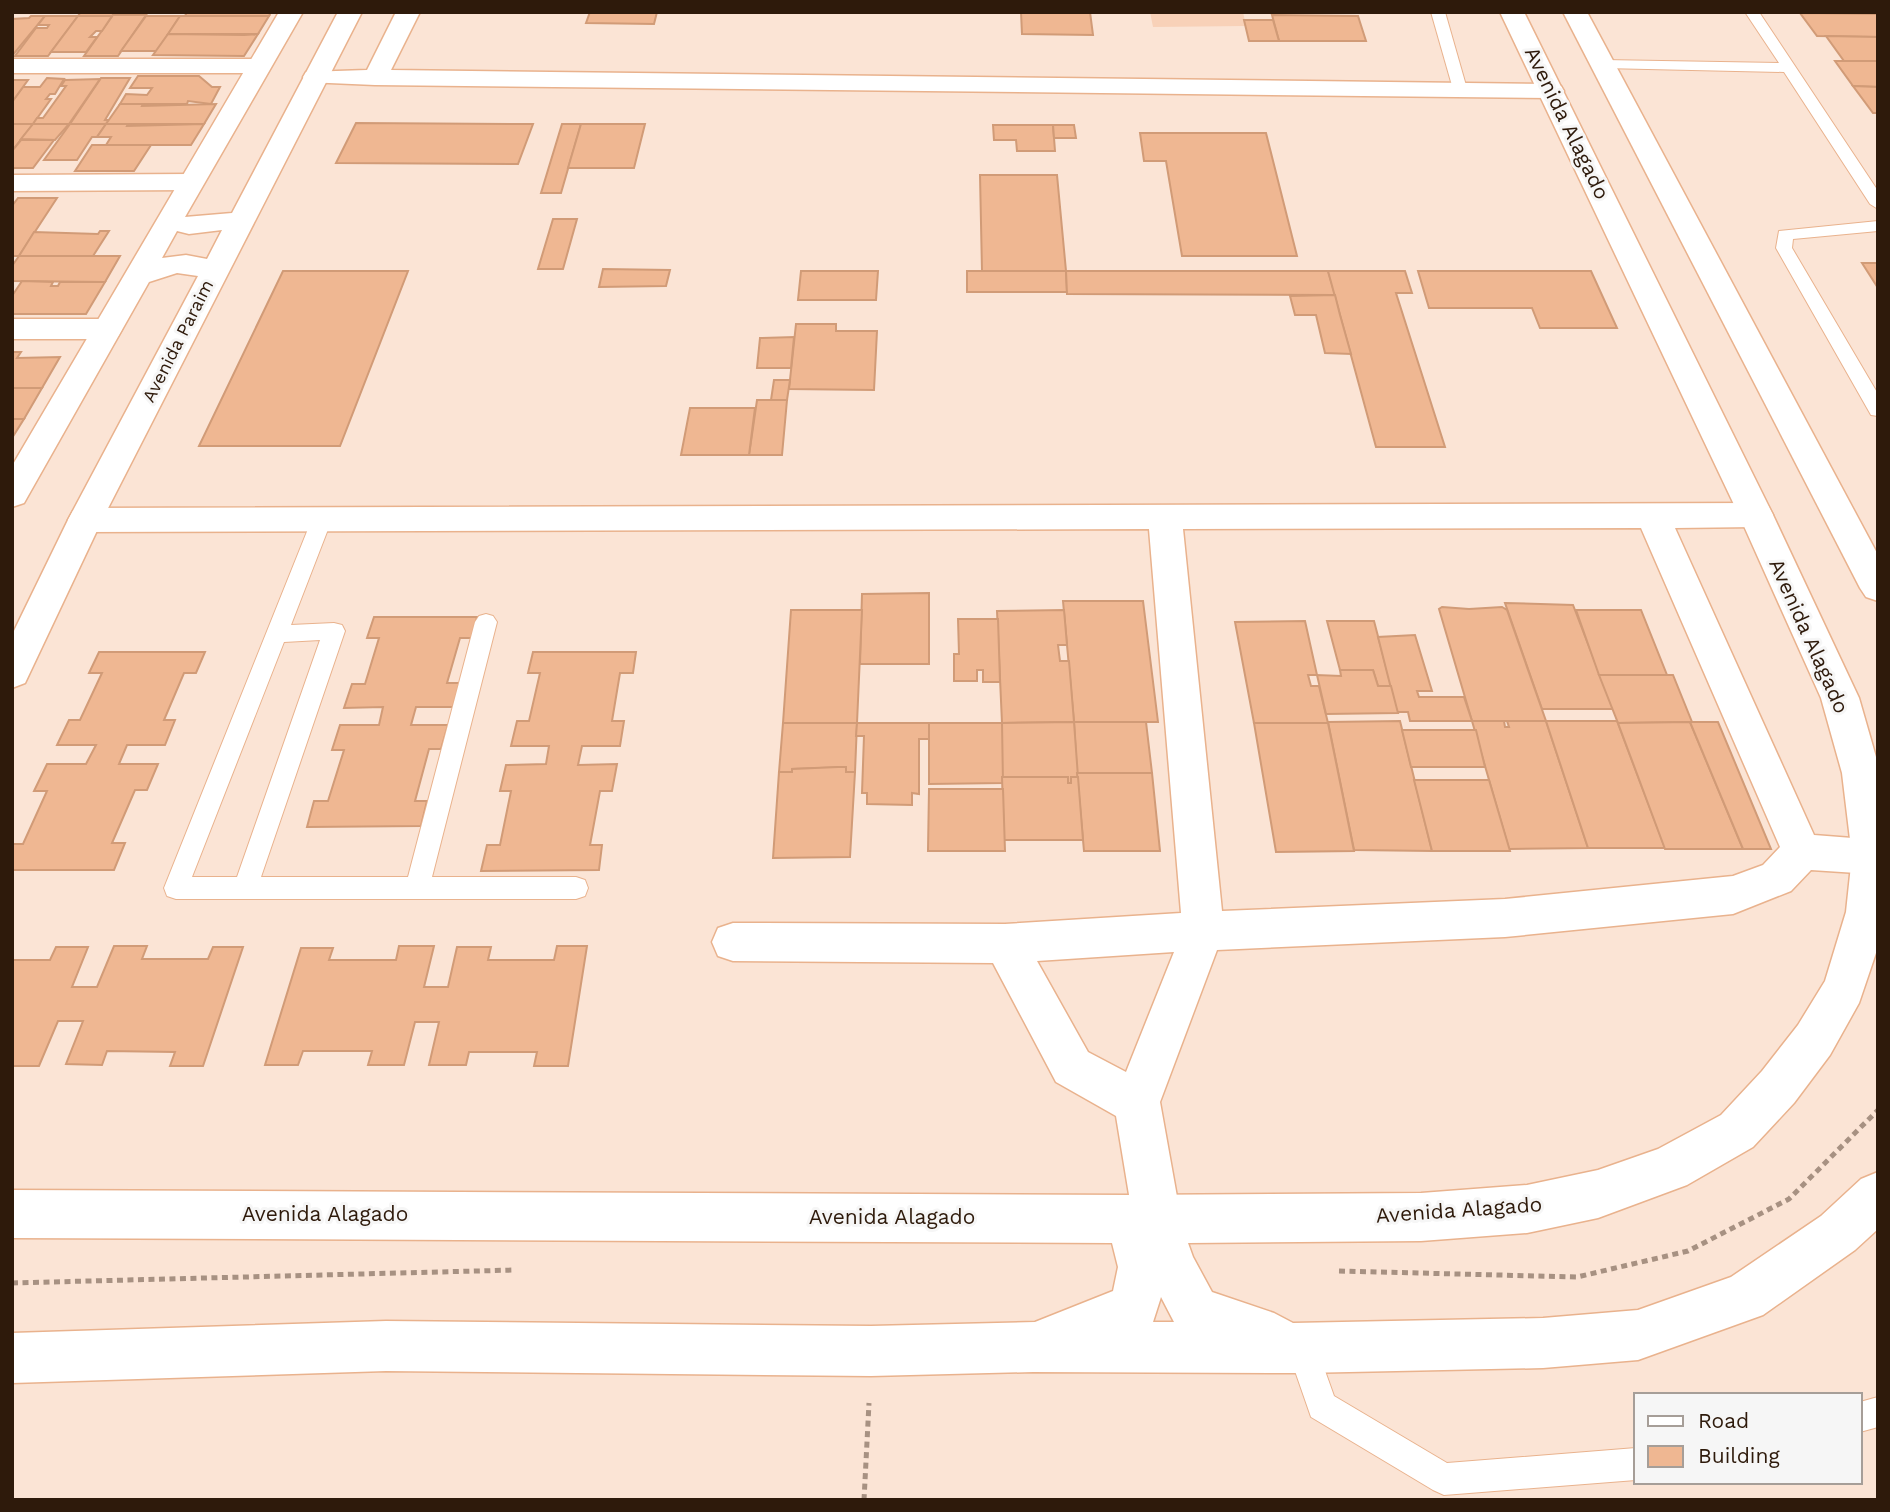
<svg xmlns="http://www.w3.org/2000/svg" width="1890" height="1512" font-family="'Work Sans',sans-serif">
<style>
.green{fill:#f8d1b8}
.building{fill:#efb792;stroke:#d19b77;stroke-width:2}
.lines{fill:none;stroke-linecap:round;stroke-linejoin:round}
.service-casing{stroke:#e9b28d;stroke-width:2}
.minor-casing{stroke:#e9b28d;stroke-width:3}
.tertiary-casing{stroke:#e9b28d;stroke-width:3}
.secondary-casing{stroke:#e9b28d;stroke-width:3}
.path{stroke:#a79182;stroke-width:5;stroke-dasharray:6 4.5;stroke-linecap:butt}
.service{fill:#fff;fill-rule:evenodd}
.minor{fill:#fff;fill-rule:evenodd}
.tertiary{fill:#fff;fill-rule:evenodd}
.secondary{fill:#fff;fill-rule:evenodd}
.labels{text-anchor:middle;stroke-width:6;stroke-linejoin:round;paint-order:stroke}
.far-street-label{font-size:18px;fill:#2e1a0b;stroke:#f6f6f6}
.street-label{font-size:21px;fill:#2e1a0b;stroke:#f6f6f6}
</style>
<rect width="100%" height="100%" fill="#fbe4d5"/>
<!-- green -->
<polygon class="green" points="1150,12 1243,12 1246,26 1153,27"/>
<!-- building -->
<g class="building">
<polygon points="81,12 115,12 112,16 78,16"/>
<polygon points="187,12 271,12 269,16 185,16"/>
<polygon points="590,12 657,12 654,24 586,23"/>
<polygon points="1021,12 1090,12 1093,35 1022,34"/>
<polygon points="1800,13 1878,14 1878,37 1817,36"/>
<polygon points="113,15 146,15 118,56 84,56"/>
<polygon points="1272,15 1358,16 1366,41 1279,41"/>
<polygon points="31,16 45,16 12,56 12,19 29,18"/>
<polygon points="45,16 78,16 48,56 15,56 36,28 47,28 49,25 38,25"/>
<polygon points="78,16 112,16 102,31 96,31 90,37 97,37 86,52 51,52"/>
<polygon points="146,16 180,16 157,51 121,51"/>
<polygon points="180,16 269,16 258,34 168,34"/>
<polygon points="1244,20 1273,20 1279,41 1249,41"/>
<polygon points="168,34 244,35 258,34 244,56 153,55"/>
<polygon points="1826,36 1878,37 1878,61 1844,61"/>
<polygon points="1835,61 1878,61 1878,87 1853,86"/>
<polygon points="138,76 199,76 212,87 220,87 211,104 188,101 187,104 120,104 126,94 147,95 152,88 130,88"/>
<polygon points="47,78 64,79 55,94 50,94 46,99 51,99 33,124 12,124 12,102 23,87 40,87"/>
<polygon points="101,78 130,78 105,120 109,120 106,124 70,124"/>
<polygon points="100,79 69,124 33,124 37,118 43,118 66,86 61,86 65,80"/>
<polygon points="12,80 28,80 12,102"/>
<polygon points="1853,86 1878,87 1878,113 1873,113"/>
<polygon points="120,104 143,104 142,106 216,104 204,124 106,124"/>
<polygon points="356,123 515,124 533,124 518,164 336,163"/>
<polygon points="12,124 33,124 12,151"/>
<polygon points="33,124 69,124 55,140 21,139"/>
<polygon points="70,124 106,124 97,137 92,137 77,160 44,160"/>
<polygon points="106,124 128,124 127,126 204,124 191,145 106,145 111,137 97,137"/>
<polygon points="562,124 581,124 561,193 541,193"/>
<polygon points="581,124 645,124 634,168 568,168"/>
<polygon points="993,125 1053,125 1055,151 1017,151 1016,140 994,140"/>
<polygon points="1053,125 1074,125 1076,138 1054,138"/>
<polygon points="1140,133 1266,133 1297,256 1182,256 1166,161 1144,161"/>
<polygon points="21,140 54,140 33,168 14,168 12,171 12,151"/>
<polygon points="92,145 151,145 134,171 75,171"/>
<polygon points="980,175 1057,175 1066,271 982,271"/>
<polygon points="18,198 57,198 19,256 12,256 12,206"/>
<polygon points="553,219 577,219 563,269 538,269"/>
<polygon points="100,231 109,231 93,256 19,256 34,232 98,234"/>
<polygon points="19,256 120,256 105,282 12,281 12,266"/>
<polygon points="1862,263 1878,263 1878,288"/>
<polygon points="603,269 670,270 666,286 599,287"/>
<polygon points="283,271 408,271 340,446 199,446"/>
<polygon points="801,271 878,271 876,300 798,300"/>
<polygon points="967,271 1066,271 1067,292 967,292"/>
<polygon points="1066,271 1328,271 1335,295 1067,294"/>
<polygon points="1328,271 1405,271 1412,293 1396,293 1445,447 1376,447"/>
<polygon points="1418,271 1591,271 1617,328 1540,328 1532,308 1429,308"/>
<polygon points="22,281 53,282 51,286 58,286 60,282 105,282 86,314 12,314 12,296"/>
<polygon points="1335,295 1340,315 1351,354 1325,353 1316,315 1295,315 1290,296"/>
<polygon points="796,324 836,324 836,331 877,331 874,390 789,389"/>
<polygon points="794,337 791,368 757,368 760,338"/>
<polygon points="12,352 21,352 17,358 60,357 42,388 12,388"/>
<polygon points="774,380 790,380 787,400 771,400"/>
<polygon points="12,388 42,388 24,419 12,419"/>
<polygon points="757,400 787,400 782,455 749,455"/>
<polygon points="690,408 755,408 749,455 681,455"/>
<polygon points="12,419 24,419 12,438"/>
<polygon points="929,593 929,664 860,664 862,594"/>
<polygon points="1063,601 1143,601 1158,722 1074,722"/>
<polygon points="1505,603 1573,605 1613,709 1542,709"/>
<polygon points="1442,607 1469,609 1502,607 1507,610 1546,721 1472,721 1439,609"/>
<polygon points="791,610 862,610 857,723 783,723"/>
<polygon points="1064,610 1067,645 1058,645 1060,661 1069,661 1074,722 1002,723 997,611"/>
<polygon points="1576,610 1641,610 1667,675 1599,675"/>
<polygon points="374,617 477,617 472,638 460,638 447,683 460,683 453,707 416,707 411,725 448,725 441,749 429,749 415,801 427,801 421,826 307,827 314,801 328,801 344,750 332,750 340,725 379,725 383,707 344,708 352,684 365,684 379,638 367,638"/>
<polygon points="958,619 998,619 1000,682 983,682 983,670 977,670 977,681 954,681 954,654 959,654"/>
<polygon points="1305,621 1317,675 1308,675 1311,686 1319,686 1328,723 1254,723 1235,622"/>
<polygon points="1327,621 1374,621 1391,686 1378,686 1373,670 1340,670"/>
<polygon points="1415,635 1432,691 1417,691 1419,697 1464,697 1472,721 1410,721 1408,712 1397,712 1378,637"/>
<polygon points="99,652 205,652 196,673 184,673 164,720 175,720 165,745 127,745 119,764 158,764 147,790 135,790 112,843 125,843 114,870 12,870 12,844 23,844 47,791 34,791 47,764 86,764 96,745 57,745 69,720 80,720 102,673 89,673"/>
<polygon points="533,652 636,652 633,673 620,673 612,721 624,721 620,746 582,746 578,765 617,764 612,791 600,791 590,845 602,845 599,870 481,871 487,845 500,845 511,791 500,791 506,765 546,764 549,746 511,746 517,721 529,721 540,673 528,673"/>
<polygon points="1340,670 1373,670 1378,686 1391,686 1398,713 1326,714 1317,675 1341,676"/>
<polygon points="1599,675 1673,675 1692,722 1618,723"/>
<polygon points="1400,721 1432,851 1354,850 1328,722"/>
<polygon points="1472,721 1504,721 1505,727 1509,727 1507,721 1546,721 1588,848 1509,849"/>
<polygon points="1546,721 1617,721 1665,848 1588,848"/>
<polygon points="1074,722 1146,722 1152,773 1077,773"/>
<polygon points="1074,722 1078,777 1071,777 1071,783 1068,783 1068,777 1002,777 1002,723"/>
<polygon points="1690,722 1743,849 1665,849 1618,723"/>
<polygon points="1690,722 1718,722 1771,849 1743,849"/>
<polygon points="783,723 857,723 855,772 846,772 846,767 792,769 792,772 779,772"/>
<polygon points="857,723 929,723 929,739 919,739 919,794 912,793 912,805 867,804 867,793 862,793 864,736 856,736"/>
<polygon points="929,723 1002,723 1003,783 929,784"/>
<polygon points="1254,723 1328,723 1354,851 1276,852"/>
<polygon points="1402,730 1476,730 1485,767 1411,767"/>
<polygon points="838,767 846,767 846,772 855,772 850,857 773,858 779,772 792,772 792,769"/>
<polygon points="1077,773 1152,773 1160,851 1084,851"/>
<polygon points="1002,777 1068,777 1068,783 1071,783 1071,777 1078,777 1083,840 1004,840"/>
<polygon points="1414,780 1489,780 1510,851 1432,851"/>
<polygon points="929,789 1003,789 1005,851 928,851"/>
<polygon points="114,946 147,946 142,959 208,959 213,947 243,947 203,1066 170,1066 175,1052 107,1051 102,1065 66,1064 83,1021 58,1021 39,1066 12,1066 12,960 50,960 56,947 88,947 72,987 97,987"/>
<polygon points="399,946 434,946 424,987 448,987 457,947 491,947 488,960 554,960 557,946 587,946 568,1066 534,1066 537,1052 469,1052 466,1065 429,1065 439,1022 415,1022 404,1065 368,1065 372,1051 303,1051 298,1065 265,1065 301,948 333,948 329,960 396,960"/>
</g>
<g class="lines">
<!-- service casing -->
<g class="service-casing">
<g id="service">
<polygon points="1431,12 1445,12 1467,89 1465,92 1455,92 1453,89"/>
<polygon points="1745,12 1759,12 1878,191 1878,209 1870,204 1784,72 1603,68 1596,64 1603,60 1779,63"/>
<polygon points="1878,221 1878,231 1793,239 1792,248 1878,394 1878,416 1871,415 1776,248 1779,231"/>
<path d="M322,512l7,2 3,5 -41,106 43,-2 8,2 3,6 -84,246h147l67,-255 4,-6 7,-2 7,2 4,6 -65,255h144l9,3 3,8 -3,8 -9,3h-400l-9,-3 -3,-8 148,-369 3,-5zM320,640l-83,237h-45l92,-235z"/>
<polygon points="1302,1333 1313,1337 1334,1396 1447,1463 1636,1448 1636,1480 1444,1495 1433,1490 1311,1417 1287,1348 1291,1337"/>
<polygon points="1878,1397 1878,1427 1860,1432 1860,1402"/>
</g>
</g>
<!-- minor casing -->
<g class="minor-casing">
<g id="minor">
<polygon points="396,12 420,12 391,70 1552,84 1561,86 1564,91 1561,96 1552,98 375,85 306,82 303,77 306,72 367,70"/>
<polygon points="12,59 259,59 268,61 271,66 268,71 259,73 12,73"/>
<polygon points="191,174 200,176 204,182 200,188 191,190 12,191 12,175"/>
<polygon points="12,319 107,319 118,322 122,329 118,336 107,339 12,339"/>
<path d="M1756,503l12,3 5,9 -5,9 -12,3 -81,1 139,307 64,5v32l-6,2 -61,-4 -20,21 -58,23 -228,23 -288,13 -57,152 21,117 -7,17 -17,7 -17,-7 -7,-17 -17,-103 -60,-34 -63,-119 -260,-2 -15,-5 -6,-14 6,-14 15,-5 272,1 176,-11 -32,-384 -1064,3 -12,-3 -5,-9 5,-9 12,-3zM1641,528l139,319 -17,18 -30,11 -228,23 -283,12 -39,-382zM1174,952l-48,120 -38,-20 -51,-91z"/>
</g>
</g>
<!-- tertiary casing -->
<g class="tertiary-casing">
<path id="tertiary" d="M279,12h24l-118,205 47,-4 106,-201h24l-260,508 -77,163 -13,5v-53l56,-115 130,-244 -21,-3 -28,9 -125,221 -12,4v-41zM222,230l-15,29 -21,-4 -24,3 15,-27 12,3z"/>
</g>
<!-- secondary casing -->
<g class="secondary-casing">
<g id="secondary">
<path d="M1500,12h24l249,503 86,183 19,66v183l-19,56 -29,52 -36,48 -41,44 -66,38 -89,33 -71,15 -106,8 -233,2 5,14 19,35 62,21 19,10 250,-5 95,-8 93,-33 90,-61 40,-37 17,-7v57l-23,21 -92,65 -125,45 -95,8 -241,5 -269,-1 -162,4 -485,-5 -374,12v-50l374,-12 485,5 164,-4 78,-31 5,-24 -6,-24 -1100,-5v-48l1118,5 291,-2 106,-8 71,-15 60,-21 63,-34 41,-44 36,-46 27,-44 21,-69 6,-56 -10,-83 -21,-75 -82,-183zM1161,1297l13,25h-21z"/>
<polygon points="1563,12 1587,12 1878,555 1878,601 1866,597 1860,588"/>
</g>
</g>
<!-- path -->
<g class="path">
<polyline points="1339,1271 1577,1277 1688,1251 1789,1199 1878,1110"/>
<polyline points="12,1283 515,1270"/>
<polyline points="864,1500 869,1403"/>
</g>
<!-- service -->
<use href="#service" class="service"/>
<!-- minor -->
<use href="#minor" class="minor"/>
<!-- tertiary -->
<use href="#tertiary" class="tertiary"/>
<!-- secondary -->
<use href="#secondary" class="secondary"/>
</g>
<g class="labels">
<!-- far-street labels -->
<g class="far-street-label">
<text transform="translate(178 341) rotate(-63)" y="6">Avenida Paraim</text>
</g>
<!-- street labels -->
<g class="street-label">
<text transform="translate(1567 123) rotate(64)" y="7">Avenida Alagado</text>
<text transform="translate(1809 636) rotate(66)" y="7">Avenida Alagado</text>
<text transform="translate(1459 1210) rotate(-4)" y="7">Avenida Alagado</text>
<text x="325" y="1221">Avenida Alagado</text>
<text x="892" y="1224">Avenida Alagado</text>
</g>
</g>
<!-- border -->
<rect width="1890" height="1512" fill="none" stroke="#2e1a0b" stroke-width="28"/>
<!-- legend -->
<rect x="1634" y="1393" width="228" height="91" fill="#f6f6f6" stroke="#a69e98" stroke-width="2"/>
<rect x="1648" y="1416" width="35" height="10" fill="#ffffff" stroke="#a69e98" stroke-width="2"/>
<text x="1698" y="1428" font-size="21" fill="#2e1a0b">Road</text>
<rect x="1648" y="1446" width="35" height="21" fill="#efb792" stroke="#a69e98" stroke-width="2"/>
<text x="1698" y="1463" font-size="21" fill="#2e1a0b">Building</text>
</svg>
